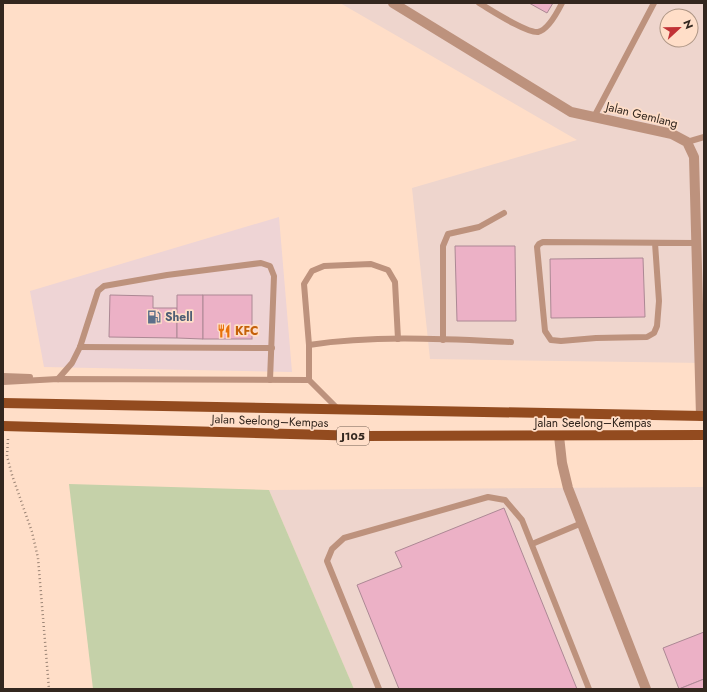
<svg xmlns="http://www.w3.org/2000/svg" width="707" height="692" font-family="Jost,sans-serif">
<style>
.commercial{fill:#eed4d5}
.industrial{fill:#eed5cd;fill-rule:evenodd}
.green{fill:#c5d1a9}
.building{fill:#ecb1c6;stroke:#ac8894}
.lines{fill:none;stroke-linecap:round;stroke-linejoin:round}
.path{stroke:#9c8576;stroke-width:2.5;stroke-dasharray:1 3;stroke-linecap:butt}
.lane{stroke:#bd927d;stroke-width:6}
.street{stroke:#bd927d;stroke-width:10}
.primary{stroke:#934b1f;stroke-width:10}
.labels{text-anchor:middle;stroke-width:3.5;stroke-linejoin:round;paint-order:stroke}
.shield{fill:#ffdec8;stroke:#705e52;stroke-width:1}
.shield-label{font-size:11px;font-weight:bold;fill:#33271f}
.street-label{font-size:12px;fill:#33271f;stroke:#ffdec8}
.service-label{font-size:12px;font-weight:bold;fill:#4e5e75;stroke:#ffdec8;text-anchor:start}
.food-label{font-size:12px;font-weight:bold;fill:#c56008;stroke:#ffdec8;text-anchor:start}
</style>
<rect width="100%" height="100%" fill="#ffdec8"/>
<!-- commercial -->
<polygon class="commercial" points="279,217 292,372 44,367 30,291"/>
<!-- industrial -->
<g class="industrial">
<path d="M340,3h364v360l-274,-4 -18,-171 165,-48zM667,16h24v24h-24z"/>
<polygon points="704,487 704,689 354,689 269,490"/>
</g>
<!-- green -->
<polygon class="green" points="69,484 269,490 354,689 93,689"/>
<!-- building -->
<g class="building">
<polygon points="529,3 553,3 547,13"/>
<polygon points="455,246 515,246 516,321 457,321"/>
<polygon points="643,258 645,317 551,318 550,259"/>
<polygon points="110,295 153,296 153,308 177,308 177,338 109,337"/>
<polygon points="177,295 203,295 203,339 177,338"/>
<rect x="203" y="295" width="49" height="44"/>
<polygon points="504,508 577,689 399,689 357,585 402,567 395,552"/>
<polygon points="704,632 704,679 679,689 663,648"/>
<polygon points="704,679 704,689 679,689"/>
</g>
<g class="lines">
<!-- path -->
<polyline class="path" points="8,439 7,456 12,475 32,532 38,558 49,689"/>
<!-- lane -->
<g class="lane">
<path d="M479,3c12,7 47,30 59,29 10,-2 20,-21 24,-29"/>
<polyline points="594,117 654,3"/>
<polyline points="687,142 704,137"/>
<polyline points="655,243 659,301 657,326 654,333 647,337 596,338 561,341 551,340 545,331 537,247 539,244 543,242 696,243"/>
<polyline points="443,340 443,246 448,234 479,227 504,213"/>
<path d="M309,345c66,-10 135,-6 202,-3"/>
<polyline points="80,347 272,348"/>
<polyline points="3,376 30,377"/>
<polyline points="58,379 72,363 80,347 98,291 104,286 167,275 261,263 270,266 274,276 270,380"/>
<polyline points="309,380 309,345 304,284 312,271 324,266 371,264 388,270 395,282 398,339"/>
<polyline points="3,382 58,379 309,380 337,408"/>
<polyline points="532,544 582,523"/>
<polyline points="379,689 327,561 332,549 344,538 488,497 505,500 522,520 589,689"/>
</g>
<!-- street -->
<g class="street">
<polyline points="393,3 571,112 672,134 687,142 694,157 701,416"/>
<polyline points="559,436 562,463 568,488 646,689"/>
</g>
<!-- primary -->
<g class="primary">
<polyline points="3,403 704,416"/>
<polyline points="3,426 364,436 704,435"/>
</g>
</g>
<!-- icons -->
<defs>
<g id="fuel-bare" transform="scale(1.08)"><path d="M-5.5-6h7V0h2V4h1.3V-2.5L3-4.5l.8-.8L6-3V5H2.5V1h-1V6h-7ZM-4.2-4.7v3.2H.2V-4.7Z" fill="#5c6f8a" stroke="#ffdec8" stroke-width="2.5" paint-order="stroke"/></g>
<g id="restaurant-bare" transform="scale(1.08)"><path d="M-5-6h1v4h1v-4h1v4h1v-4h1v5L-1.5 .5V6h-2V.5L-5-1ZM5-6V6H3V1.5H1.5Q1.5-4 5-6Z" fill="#e8710a" stroke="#ffdec8" stroke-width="2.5" paint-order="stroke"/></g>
</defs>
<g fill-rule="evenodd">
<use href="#fuel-bare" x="154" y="317"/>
<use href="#restaurant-bare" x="224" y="331"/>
</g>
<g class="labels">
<!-- shield labels -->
<rect class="shield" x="337" y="427" width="32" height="18" rx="3"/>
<g class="shield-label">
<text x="353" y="440">J105</text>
</g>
<!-- street labels -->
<g class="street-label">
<text transform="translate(642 115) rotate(14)" y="4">Jalan Gemlang</text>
<text transform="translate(270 421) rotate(2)" y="4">Jalan Seelong–Kempas</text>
<text x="593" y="427">Jalan Seelong–Kempas</text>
</g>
<!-- service labels -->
<g class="service-label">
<text x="165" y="321">Shell</text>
</g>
<!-- food labels -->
<g class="food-label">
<text x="235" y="335">KFC</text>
</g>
</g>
<!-- border -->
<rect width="707" height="692" fill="none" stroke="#33271f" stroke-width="8"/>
<!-- north arrow -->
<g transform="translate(679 28) rotate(68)"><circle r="19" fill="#ffdec8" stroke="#ad9584"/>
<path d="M0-3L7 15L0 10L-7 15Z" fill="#c13236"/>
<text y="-6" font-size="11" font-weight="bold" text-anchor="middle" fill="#33271f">N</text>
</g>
</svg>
